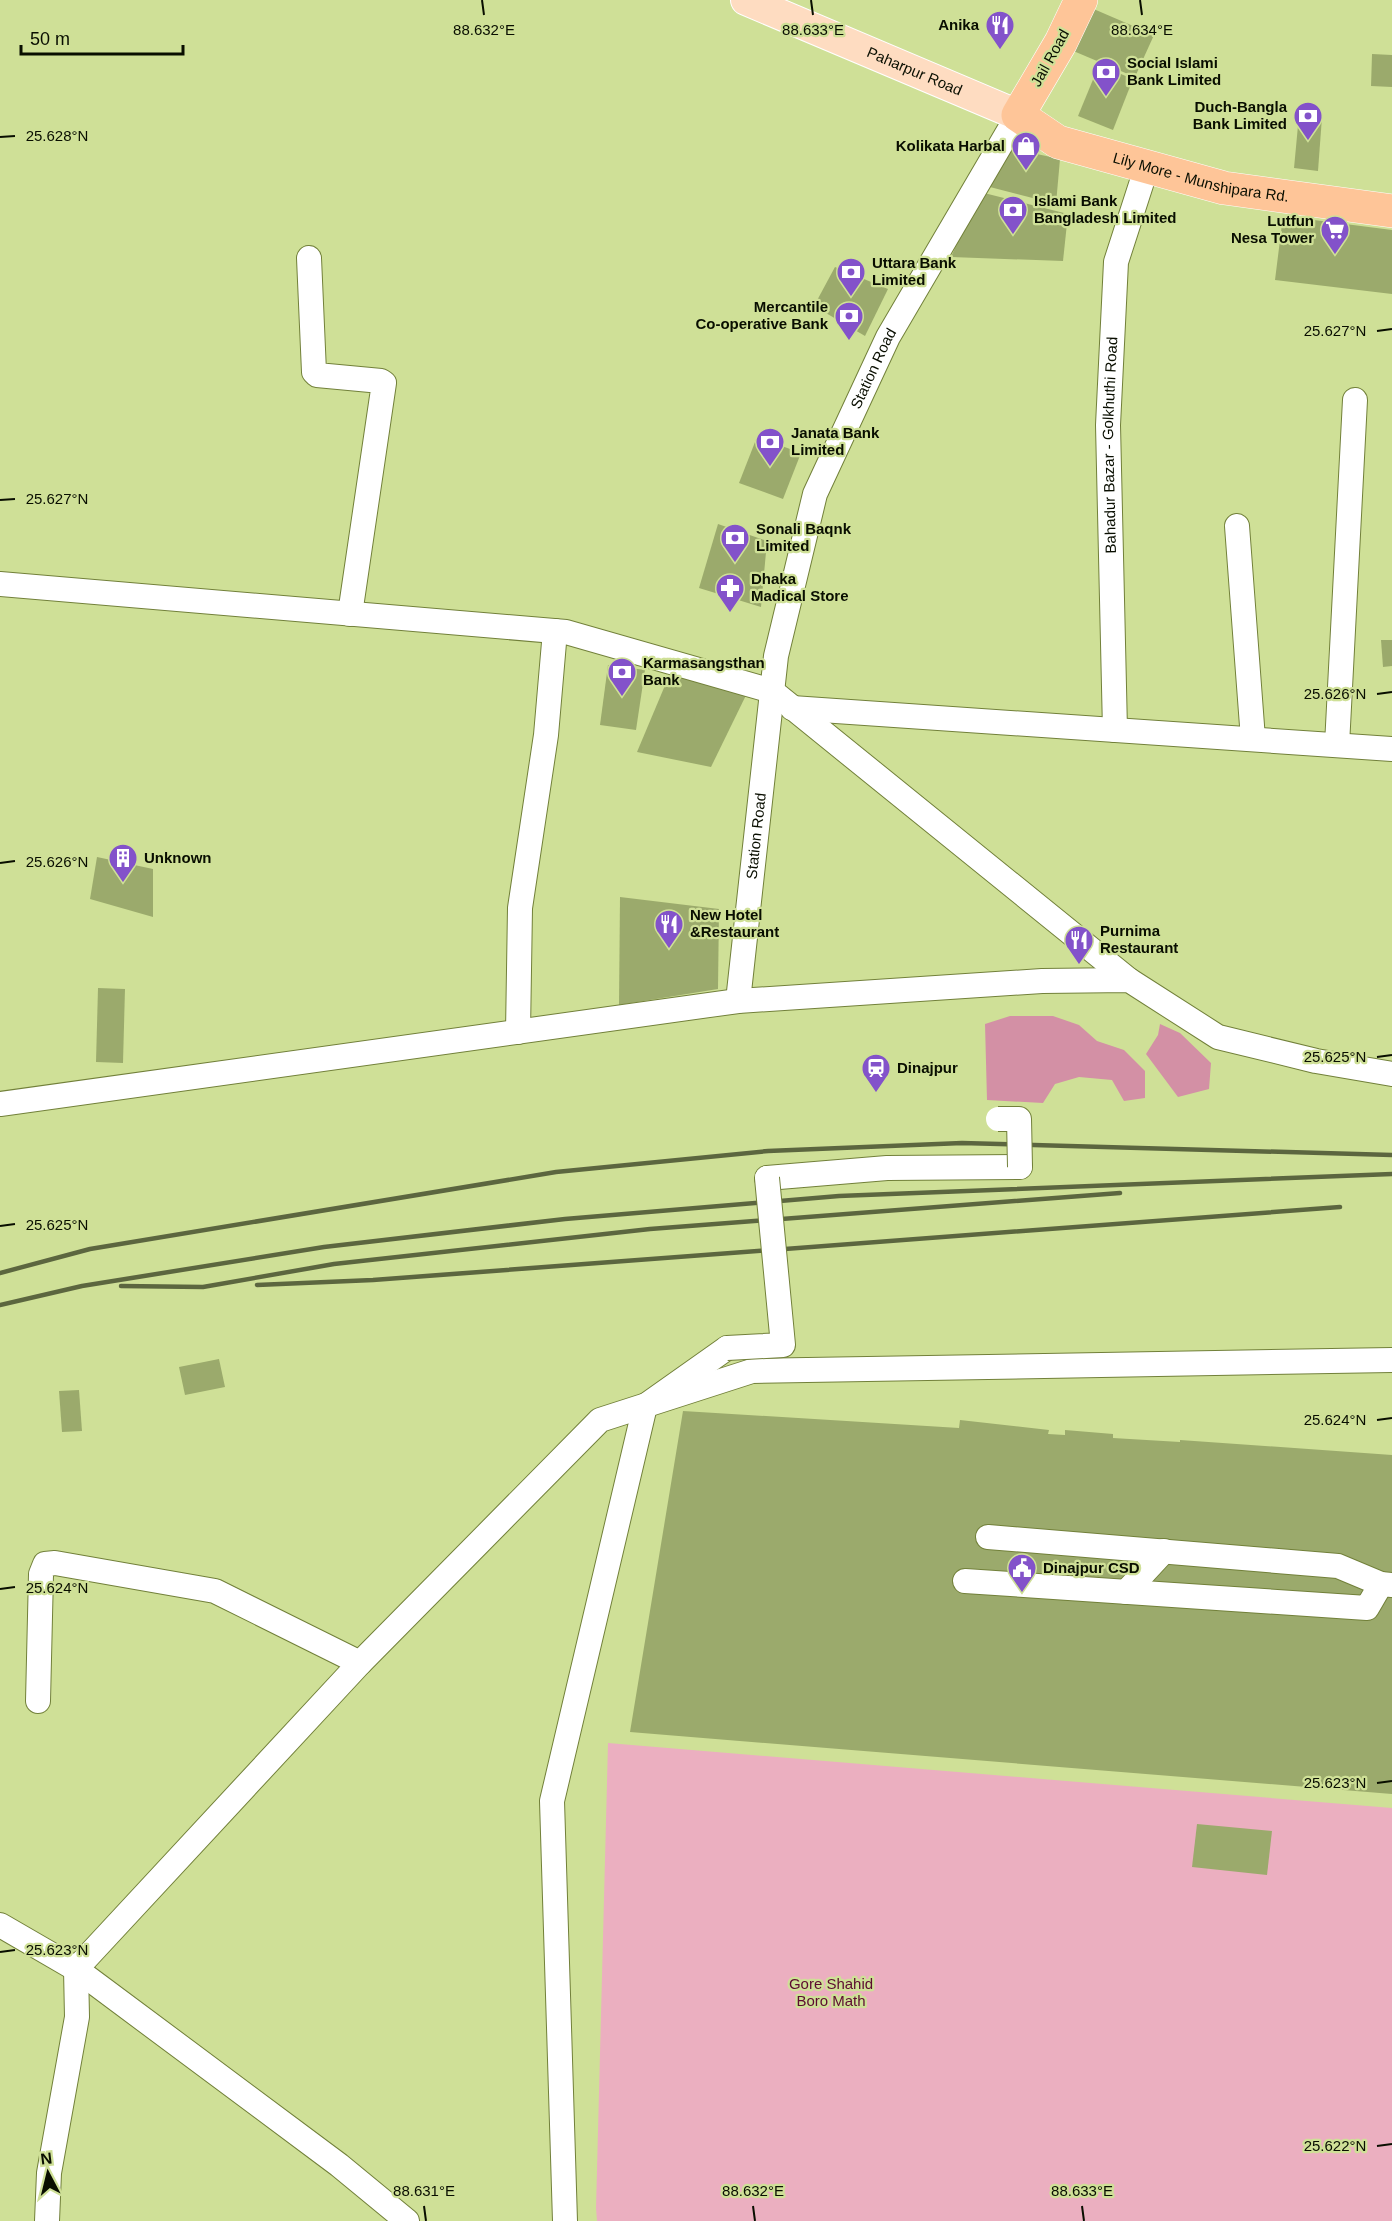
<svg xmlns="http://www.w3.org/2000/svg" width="1392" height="2221" font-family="Helvetica,sans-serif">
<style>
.green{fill:#ebafc0}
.forest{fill:#d390a5}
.building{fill:#9baa6c}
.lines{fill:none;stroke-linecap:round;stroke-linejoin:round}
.minor-casing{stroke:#72803a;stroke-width:26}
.major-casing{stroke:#fff;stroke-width:32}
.highway-casing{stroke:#fff;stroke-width:34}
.minor{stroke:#fff;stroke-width:24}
.major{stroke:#fedcc1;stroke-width:30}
.highway{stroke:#fec598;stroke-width:33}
.rail{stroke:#5c663f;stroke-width:4.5}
.minor-bridge-casing{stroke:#72803a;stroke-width:26;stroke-linecap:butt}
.minor-bridge{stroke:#fff;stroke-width:24}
.ticks{fill:none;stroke:#090e00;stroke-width:2}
.labels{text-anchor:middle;stroke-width:4.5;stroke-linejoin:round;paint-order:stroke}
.poi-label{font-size:15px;font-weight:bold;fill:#090e00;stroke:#cfe097;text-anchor:start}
.street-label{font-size:15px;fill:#090e00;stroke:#cfe097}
.park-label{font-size:15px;fill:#5c0b30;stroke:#cfe097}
.ticks-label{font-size:15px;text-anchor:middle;fill:#090e00;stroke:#cfe097;stroke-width:4.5;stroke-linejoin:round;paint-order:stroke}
</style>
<rect width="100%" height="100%" fill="#cfe097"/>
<!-- green -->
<polygon class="green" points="608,1743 1392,1808 1392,2221 597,2221 596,2208"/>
<!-- forest -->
<g class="forest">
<polygon points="1010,1016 1053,1016 1079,1025 1097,1041 1124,1050 1145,1071 1145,1098 1124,1101 1112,1080 1079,1077 1055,1084 1043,1103 987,1100 985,1024"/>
<polygon points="1160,1024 1180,1033 1211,1063 1209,1089 1178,1097 1146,1054 1158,1035"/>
</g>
<!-- building -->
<g class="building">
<polygon points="1089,7 1154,35 1135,77 1071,50"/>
<polygon points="1372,54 1392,55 1392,87 1371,86"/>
<polygon points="1099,65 1133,79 1113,130 1078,116"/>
<polygon points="1299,115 1322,117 1318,171 1294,168"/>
<polygon points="1005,147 1060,159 1056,204 986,186"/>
<polygon points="980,192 1068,214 1063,261 951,257"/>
<polygon points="1283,216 1392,230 1392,294 1275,280"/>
<polygon points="835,267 888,289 865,336 814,306"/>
<polygon points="757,437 801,453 783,499 739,483"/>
<polygon points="718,524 767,541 761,607 699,588"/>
<polygon points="1381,640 1392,640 1392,666 1383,667"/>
<polygon points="674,664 751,685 711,767 637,752"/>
<polygon points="608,665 645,670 636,730 600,725"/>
<polygon points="97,857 153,869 153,917 90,899"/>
<polygon points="620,897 719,909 718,989 619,1005"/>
<polygon points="98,988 125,989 123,1063 96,1062"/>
<polygon points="219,1359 225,1387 185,1395 179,1367"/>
<polygon points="79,1390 82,1431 62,1432 59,1391"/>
<polygon points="683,1411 959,1428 960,1420 1049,1430 1048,1434 1065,1435 1065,1430 1113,1434 1113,1438 1180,1442 1180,1440 1392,1455 1392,1794 630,1732"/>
<polygon points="1197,1824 1272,1831 1267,1875 1192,1867"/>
</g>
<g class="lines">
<!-- minor casing -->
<g class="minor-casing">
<g id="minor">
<polyline points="309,258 314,372 317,375 381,381 384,383 350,614"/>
<polyline points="1237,526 1253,739"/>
<polyline points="0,584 566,632 772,691 1129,980"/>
<polyline points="792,708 1392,749"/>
<path id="s1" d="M1115,730l-7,-305 8,-163 31,-96"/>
<polyline points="1337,745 1355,400"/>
<path id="s2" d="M738,1001l38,-345 39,-162 73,-157 130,-222"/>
<polyline points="518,1032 520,908 546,735 555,631"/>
<polyline points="0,1104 738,1001 1042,981 1129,980 1218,1037 1316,1061 1392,1074"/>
<polyline points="767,1178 887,1168 1020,1167"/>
<polyline points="988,1537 1338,1566 1381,1584 1392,1585"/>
<polyline points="965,1581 1367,1608 1381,1584"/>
<polyline points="1126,1592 1164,1551"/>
<polyline points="38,1701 41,1574 45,1564 55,1563 215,1591 360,1663"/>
<polyline points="0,1925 76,1969 339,2165 407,2221"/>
<polyline points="47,2221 49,2173 77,2017 76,1969 360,1663 600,1420 752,1371 1392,1360"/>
<polyline points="565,2221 552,1801 645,1406 727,1348"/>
</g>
</g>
<!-- major casing -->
<g class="major-casing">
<g id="major">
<path id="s3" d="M746,0l272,115"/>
</g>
</g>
<!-- highway casing -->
<g class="highway-casing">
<g id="highway">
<path id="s4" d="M1081,0l-20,42 -43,73 40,27 166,46 168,23"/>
</g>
</g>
<!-- minor -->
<use href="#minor" class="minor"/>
<!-- major -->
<use href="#major" class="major"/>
<!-- highway -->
<use href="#highway" class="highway"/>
<!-- rail -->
<g class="rail">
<polyline points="0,1273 90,1249 556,1172 768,1151 962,1143 1392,1155"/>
<polyline points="257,1285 373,1280 1340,1207"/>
<polyline points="121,1286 203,1287 334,1264 650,1229 1120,1193"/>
<polyline points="0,1305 82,1286 324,1247 565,1219 839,1196 1392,1174"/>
</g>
<!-- minor-bridge casing -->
<g class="minor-bridge-casing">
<g id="minor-bridge">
<polyline points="998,1119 1019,1119 1020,1167"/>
<polyline points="727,1348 783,1345 767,1178"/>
</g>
</g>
<!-- minor-bridge -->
<use href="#minor-bridge" class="minor-bridge"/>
</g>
<!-- ticks -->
<path class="ticks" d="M482,0l2,15M811,0l2,15M1140,0l2,15M0,137l15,-1M1377,331l15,-2M0,500l15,-1M1377,694l15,-2M0,863l15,-2M1377,1057l15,-2M0,1226l15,-2M1377,1420l15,-2M0,1589l15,-2M1377,1783l15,-2M0,1952l15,-2M1377,2146l15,-2M424,2206l2,15M753,2206l2,15M1082,2206l2,15"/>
<!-- icons -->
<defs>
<g id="restaurant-pin" transform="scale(1.5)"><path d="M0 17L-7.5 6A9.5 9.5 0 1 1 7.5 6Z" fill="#8352ca" stroke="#cfe097"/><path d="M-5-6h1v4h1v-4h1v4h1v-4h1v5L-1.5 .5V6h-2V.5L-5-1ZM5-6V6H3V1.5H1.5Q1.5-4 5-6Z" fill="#fff"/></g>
<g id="bank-pin" transform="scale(1.5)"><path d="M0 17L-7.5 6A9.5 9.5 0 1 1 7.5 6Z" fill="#8352ca" stroke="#cfe097"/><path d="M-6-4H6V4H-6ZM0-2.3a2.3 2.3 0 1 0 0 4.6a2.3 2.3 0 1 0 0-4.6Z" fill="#fff"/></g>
<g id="shop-pin" transform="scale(1.5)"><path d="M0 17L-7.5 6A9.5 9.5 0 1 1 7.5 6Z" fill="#8352ca" stroke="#cfe097"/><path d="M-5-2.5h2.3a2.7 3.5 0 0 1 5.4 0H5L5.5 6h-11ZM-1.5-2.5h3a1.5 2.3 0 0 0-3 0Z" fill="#fff"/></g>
<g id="supermarket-pin" transform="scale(1.5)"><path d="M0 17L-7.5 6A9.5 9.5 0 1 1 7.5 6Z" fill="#8352ca" stroke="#cfe097"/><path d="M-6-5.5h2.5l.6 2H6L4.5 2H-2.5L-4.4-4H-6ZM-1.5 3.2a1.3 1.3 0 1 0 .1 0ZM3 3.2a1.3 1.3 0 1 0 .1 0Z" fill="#fff"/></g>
<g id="pharmacy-pin" transform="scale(1.5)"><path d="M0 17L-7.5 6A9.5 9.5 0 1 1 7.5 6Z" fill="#8352ca" stroke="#cfe097"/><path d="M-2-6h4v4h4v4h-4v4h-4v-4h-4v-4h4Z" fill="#fff"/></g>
<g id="building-pin" transform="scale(1.5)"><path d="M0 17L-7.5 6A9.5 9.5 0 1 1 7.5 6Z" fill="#8352ca" stroke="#cfe097"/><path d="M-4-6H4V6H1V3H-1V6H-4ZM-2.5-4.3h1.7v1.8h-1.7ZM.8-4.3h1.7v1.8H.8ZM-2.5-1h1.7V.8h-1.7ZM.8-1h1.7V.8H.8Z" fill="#fff"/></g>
<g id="station-pin" transform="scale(1.5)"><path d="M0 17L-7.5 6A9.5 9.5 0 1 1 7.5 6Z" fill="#8352ca" stroke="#cfe097"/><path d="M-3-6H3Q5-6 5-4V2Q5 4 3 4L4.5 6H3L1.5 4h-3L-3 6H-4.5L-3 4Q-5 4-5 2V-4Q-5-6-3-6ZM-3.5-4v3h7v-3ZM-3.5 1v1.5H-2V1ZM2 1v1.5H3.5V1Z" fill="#fff"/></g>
<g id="civic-pin" transform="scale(1.5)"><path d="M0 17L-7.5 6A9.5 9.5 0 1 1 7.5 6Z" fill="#8352ca" stroke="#cfe097"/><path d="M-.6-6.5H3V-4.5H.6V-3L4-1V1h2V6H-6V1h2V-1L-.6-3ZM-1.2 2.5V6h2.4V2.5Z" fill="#fff"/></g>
</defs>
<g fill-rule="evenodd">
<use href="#restaurant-pin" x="1000" y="25"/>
<use href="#bank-pin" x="1106" y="72"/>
<use href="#bank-pin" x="1308" y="116"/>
<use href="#shop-pin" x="1026" y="146"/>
<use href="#bank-pin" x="1013" y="210"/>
<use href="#supermarket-pin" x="1335" y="230"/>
<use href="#bank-pin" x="851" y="272"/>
<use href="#bank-pin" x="849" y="316"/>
<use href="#bank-pin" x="770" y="442"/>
<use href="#bank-pin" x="735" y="538"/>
<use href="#pharmacy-pin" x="730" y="588"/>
<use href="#bank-pin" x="622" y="672"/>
<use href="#building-pin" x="123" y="858"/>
<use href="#restaurant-pin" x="669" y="924"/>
<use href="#restaurant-pin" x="1079" y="940"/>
<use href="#station-pin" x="876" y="1068"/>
<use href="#civic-pin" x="1022" y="1568"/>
</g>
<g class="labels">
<!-- poi labels -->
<g class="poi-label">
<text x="979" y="30" text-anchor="end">Anika</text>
<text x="1127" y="68">Social Islami<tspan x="1127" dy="17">Bank Limited</tspan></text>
<text x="1287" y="112" text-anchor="end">Duch-Bangla<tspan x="1287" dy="17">Bank Limited</tspan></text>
<text x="1005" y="151" text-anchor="end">Kolikata Harbal</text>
<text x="1034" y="206">Islami Bank<tspan x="1034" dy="17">Bangladesh Limited</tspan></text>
<text x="1314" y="226" text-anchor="end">Lutfun<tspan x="1314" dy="17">Nesa Tower</tspan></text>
<text x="872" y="268">Uttara Bank<tspan x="872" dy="17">Limited</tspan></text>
<text x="828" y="312" text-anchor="end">Mercantile<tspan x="828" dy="17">Co-operative Bank</tspan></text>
<text x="791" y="438">Janata Bank<tspan x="791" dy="17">Limited</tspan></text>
<text x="756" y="534">Sonali Baqnk<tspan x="756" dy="17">Limited</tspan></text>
<text x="751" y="584">Dhaka<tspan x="751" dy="17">Madical Store</tspan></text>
<text x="643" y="668">Karmasangsthan<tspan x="643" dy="17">Bank</tspan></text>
<text x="144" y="863">Unknown</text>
<text x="690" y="920">New Hotel<tspan x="690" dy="17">&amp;Restaurant</tspan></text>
<text x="1100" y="936">Purnima<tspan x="1100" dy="17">Restaurant</tspan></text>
<text x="897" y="1073">Dinajpur</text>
<text x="1043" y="1573">Dinajpur CSD</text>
</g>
<!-- street labels -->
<g class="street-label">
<text transform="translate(1050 58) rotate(-61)" y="5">Jail Road</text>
<text dy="5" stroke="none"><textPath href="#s3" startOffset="183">Paharpur Road</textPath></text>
<text dy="5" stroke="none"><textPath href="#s4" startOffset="327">Lily More - Munshipara Rd.</textPath></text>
<text dy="5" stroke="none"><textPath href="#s2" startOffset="652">Station Road</textPath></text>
<text dy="5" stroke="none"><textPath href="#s1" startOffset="285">Bahadur Bazar - Golkhuthi Road</textPath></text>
<text dy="5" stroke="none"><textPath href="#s2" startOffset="166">Station Road</textPath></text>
</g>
<!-- park labels -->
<g class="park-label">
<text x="831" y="1989">Gore Shahid<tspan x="831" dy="17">Boro Math</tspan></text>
</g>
</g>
<g class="ticks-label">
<text x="484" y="35">88.632°E</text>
<text x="813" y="35">88.633°E</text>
<text x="1142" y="35">88.634°E</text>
<text x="57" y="141">25.628°N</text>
<text x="1335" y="336">25.627°N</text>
<text x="57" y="504">25.627°N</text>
<text x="1335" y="699">25.626°N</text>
<text x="57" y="867">25.626°N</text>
<text x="1335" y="1062">25.625°N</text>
<text x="57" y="1230">25.625°N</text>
<text x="1335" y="1425">25.624°N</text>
<text x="57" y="1593">25.624°N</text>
<text x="1335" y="1788">25.623°N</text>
<text x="57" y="1955">25.623°N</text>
<text x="1335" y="2151">25.622°N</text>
<text x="424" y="2196">88.631°E</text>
<text x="753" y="2196">88.632°E</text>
<text x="1082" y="2196">88.633°E</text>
</g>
<!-- north arrow -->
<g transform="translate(48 2173) rotate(353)" stroke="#cfe097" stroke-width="4.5" paint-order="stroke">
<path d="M0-4.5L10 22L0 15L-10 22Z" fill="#090e00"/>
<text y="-9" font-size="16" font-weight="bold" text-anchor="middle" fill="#090e00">N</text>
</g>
<!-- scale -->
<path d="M21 45v9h162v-9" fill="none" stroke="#090e00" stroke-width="3"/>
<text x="30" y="45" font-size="18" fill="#090e00" stroke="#cfe097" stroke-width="4.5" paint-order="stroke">50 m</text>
</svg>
